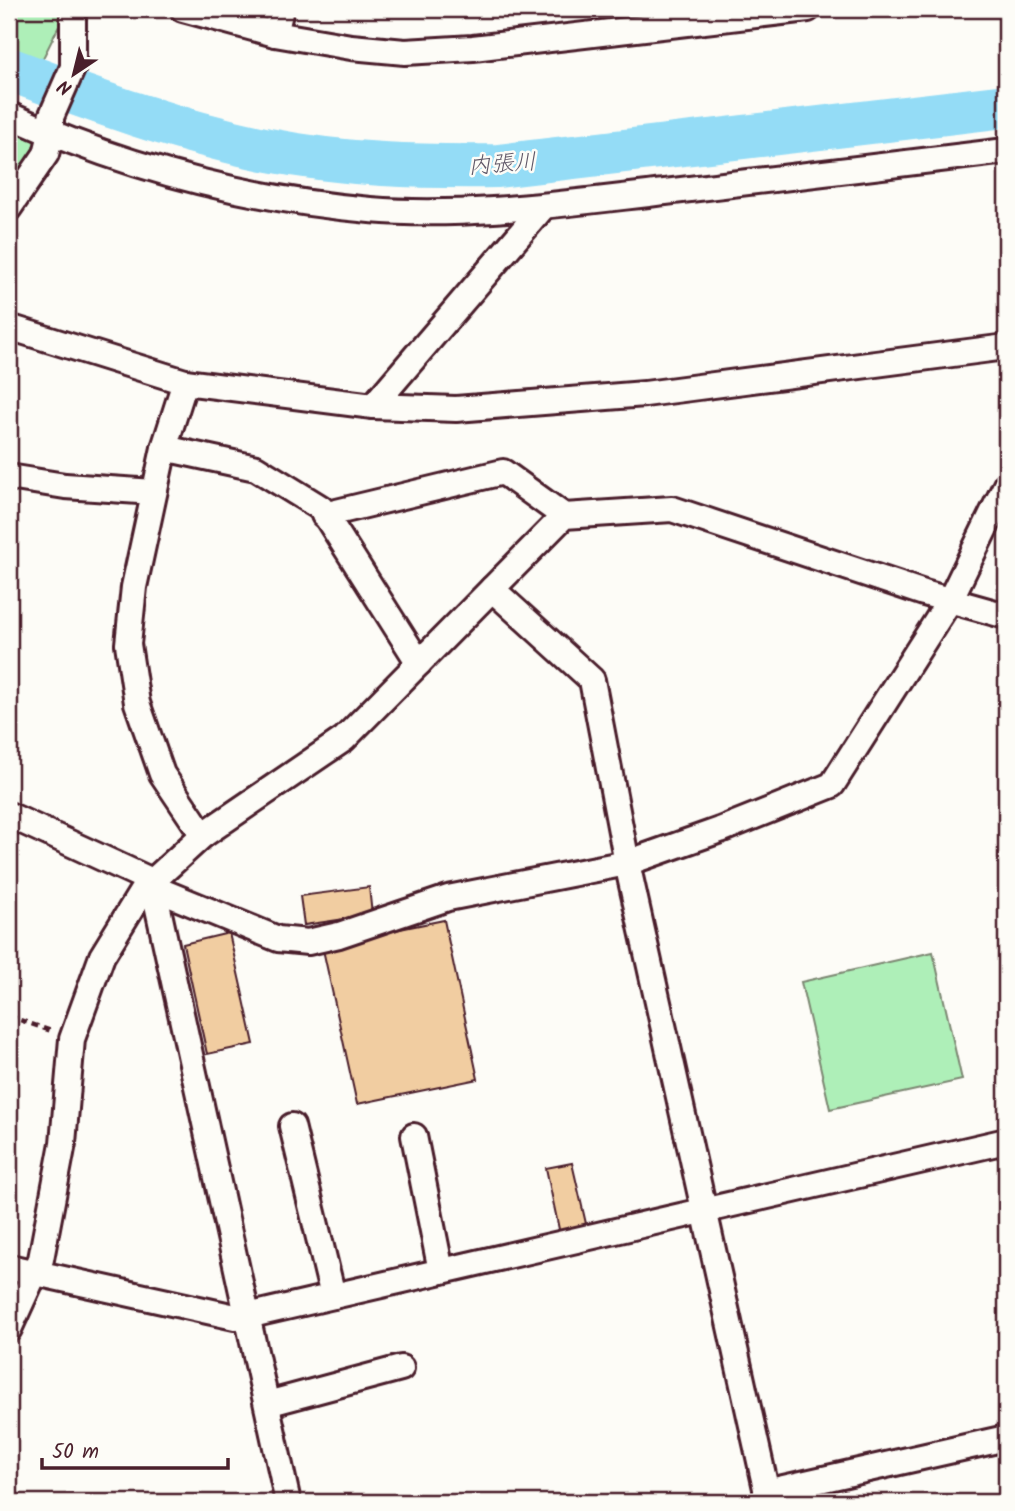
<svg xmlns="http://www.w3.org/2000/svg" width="1015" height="1511" font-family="Kalam,'Klee One',sans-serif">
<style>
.green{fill:#aeefb8;stroke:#7c8772;stroke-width:2}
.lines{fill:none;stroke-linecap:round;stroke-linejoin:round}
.river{stroke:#94dcf6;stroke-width:44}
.building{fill:#f1cda1;stroke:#4a1f2b;stroke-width:2}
.minor-casing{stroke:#4a1f2b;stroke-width:30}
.path{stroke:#4a1f2b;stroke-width:4.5;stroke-dasharray:7 5;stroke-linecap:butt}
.minor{stroke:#fdfcf7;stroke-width:24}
.labels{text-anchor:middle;stroke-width:5;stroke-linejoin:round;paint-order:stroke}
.water-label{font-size:23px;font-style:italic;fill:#605868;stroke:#fdfcf7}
</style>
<rect width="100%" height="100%" fill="#fdfcf7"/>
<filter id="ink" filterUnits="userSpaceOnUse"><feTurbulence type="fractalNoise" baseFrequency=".0143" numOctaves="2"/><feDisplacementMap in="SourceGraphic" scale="14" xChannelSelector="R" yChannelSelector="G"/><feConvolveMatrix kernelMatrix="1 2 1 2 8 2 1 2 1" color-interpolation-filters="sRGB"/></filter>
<g filter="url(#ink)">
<!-- green -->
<g class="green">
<polygon points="9,9 62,9 62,20 41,62 9,48"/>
<polygon points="9,129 35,141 37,151 9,191"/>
<polygon points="933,952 962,1080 830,1109 801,982"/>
</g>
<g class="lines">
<!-- river -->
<path class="river" d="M9,69c85,32 170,63 260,81 75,15 152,17 229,16l508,-60"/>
</g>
<!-- building -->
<g class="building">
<polygon points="369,887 372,915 304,925 300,896"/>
<polygon points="444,920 478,1079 357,1104 322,945"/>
<polygon points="229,933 254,1044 207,1054 183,944"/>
<polygon points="572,1163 587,1228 560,1234 546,1168"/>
</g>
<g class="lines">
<!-- minor casing -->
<g class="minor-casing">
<g id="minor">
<polyline points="183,9 275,34 351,47 405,52 473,48 808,9"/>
<polyline points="275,34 281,9"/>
<path d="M9,115c113,51 237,84 361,95 98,8 198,-7 295,-18 114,-14 228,-28 341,-41"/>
<polyline points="9,208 46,154 51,134 51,117 73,67 73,9"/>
<polyline points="9,327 185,382 373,406 456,409 645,394 1006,347"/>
<polyline points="185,382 164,448 134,587 128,644 137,703 162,774 203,835"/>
<polyline points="373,406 544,206"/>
<polyline points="164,448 256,468 321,508 419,663"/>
<polyline points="9,477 65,486 154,492"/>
<polyline points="324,515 503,472 564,516"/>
<polyline points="492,589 592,680 627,863 769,1502"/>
<polyline points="9,815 152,881 288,1502"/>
<polyline points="154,888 278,939 308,942 339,935 448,898 627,863 720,830 832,785 950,600 1006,485"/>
<polyline points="292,1126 333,1296"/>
<polyline points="414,1136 441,1271"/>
<polyline points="9,1267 235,1317 247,1316 1006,1141"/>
<polyline points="9,1329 41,1259 63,1143 72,1039 102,956 142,891 203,835 344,739 564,516 672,509 924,593 1006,616"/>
<polyline points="267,1404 401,1368"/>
<polyline points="766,1492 1006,1438"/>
</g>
</g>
<!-- path -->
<polyline class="path" points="9,1016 51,1031"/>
<!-- minor -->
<use href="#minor" class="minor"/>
</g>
</g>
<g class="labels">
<!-- water labels -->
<g class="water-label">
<text transform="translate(502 163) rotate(-4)" y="8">内張川</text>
</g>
</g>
<!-- margin -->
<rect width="1015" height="1511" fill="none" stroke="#fdfcf7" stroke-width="35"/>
<rect x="18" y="18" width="980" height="1476" fill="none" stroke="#4a1f2b" stroke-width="2.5" filter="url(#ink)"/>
<!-- north arrow -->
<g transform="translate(74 74) rotate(215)" stroke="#fdfcf7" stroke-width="5" paint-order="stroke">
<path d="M0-5L12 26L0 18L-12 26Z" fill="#4a1f2b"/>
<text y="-10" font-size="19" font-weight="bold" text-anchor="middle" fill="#4a1f2b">N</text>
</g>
<!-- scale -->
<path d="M42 1458v10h186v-10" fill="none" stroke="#4a1f2b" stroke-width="3.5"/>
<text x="52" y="1458" font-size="21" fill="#4a1f2b" stroke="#fdfcf7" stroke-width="5" paint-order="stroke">50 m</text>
</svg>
